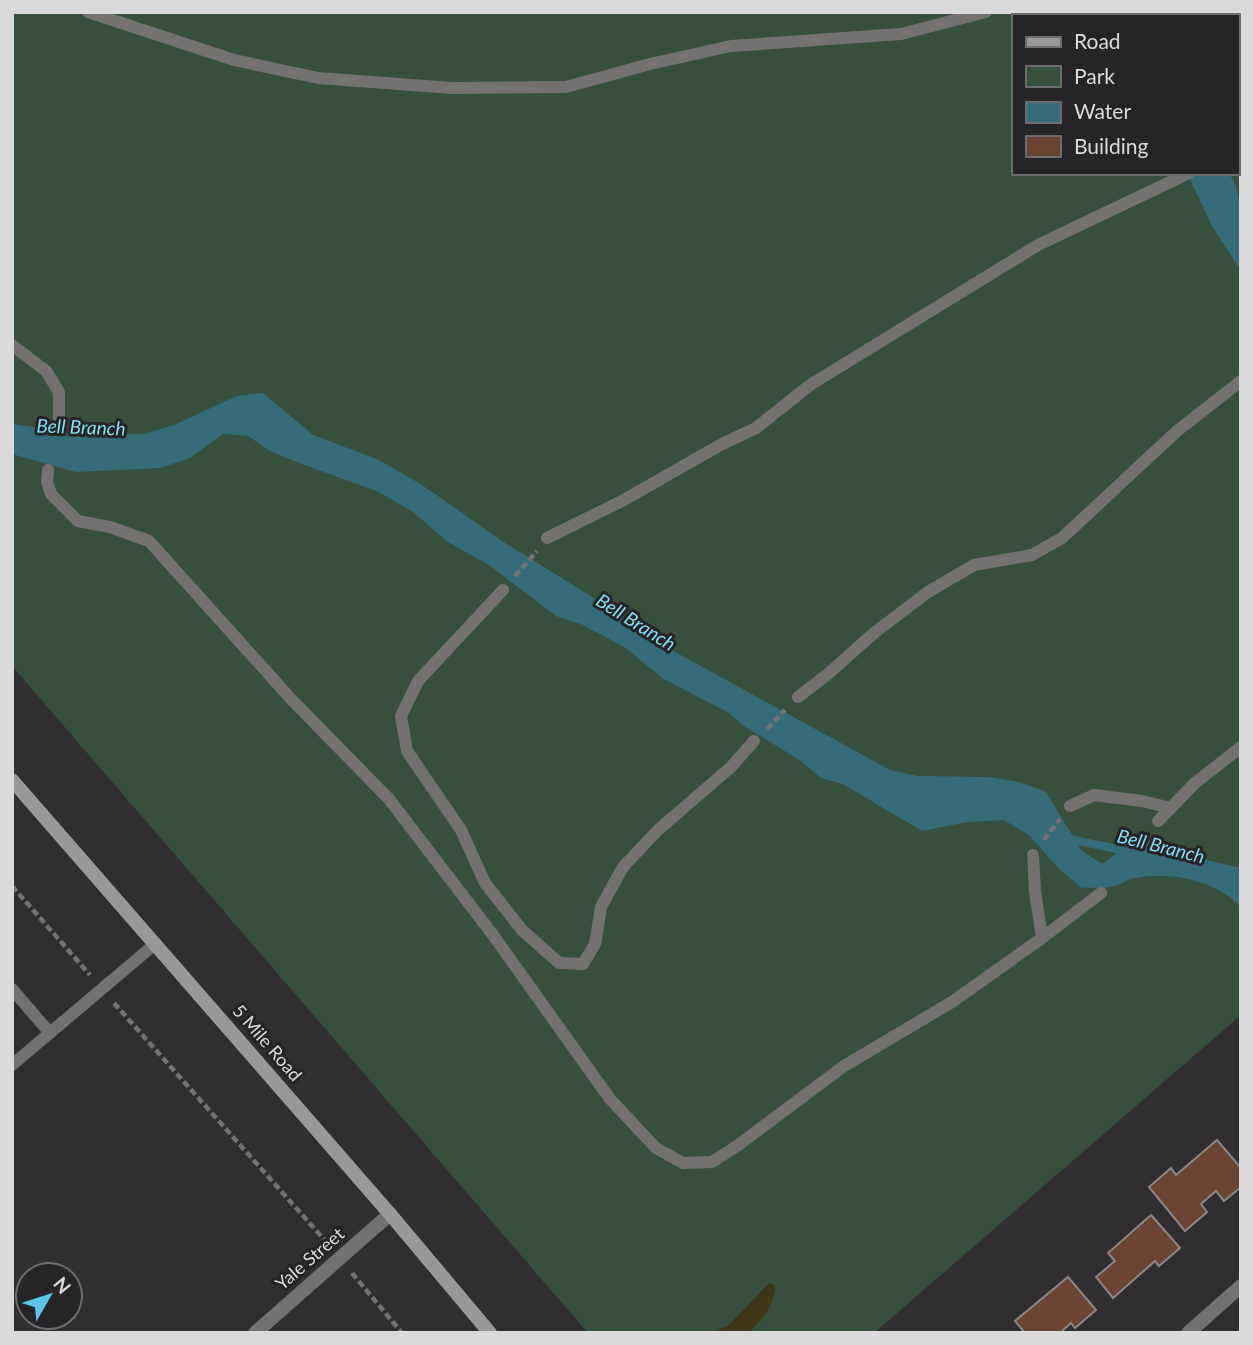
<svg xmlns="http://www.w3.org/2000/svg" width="1253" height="1345" font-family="Lato,sans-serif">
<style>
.green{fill:#37503d;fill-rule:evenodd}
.sand{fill:#3e3616}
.water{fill:#366c79}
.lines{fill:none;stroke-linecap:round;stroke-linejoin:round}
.stream{stroke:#366c79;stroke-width:8}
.building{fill:#6a4333;stroke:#8b8785;stroke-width:2}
.path{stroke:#747275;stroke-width:4.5;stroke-dasharray:7 3.5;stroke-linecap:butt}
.service{stroke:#737271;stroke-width:12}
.minor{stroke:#737271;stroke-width:14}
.secondary{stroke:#9a9896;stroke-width:14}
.labels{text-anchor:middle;stroke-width:6;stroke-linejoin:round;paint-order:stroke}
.street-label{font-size:18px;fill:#dad9db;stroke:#262427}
.water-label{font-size:19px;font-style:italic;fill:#84ddf4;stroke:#262427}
</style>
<rect width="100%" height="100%" fill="#302e31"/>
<!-- green -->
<path class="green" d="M12,12h1229v1003l-367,318h-286l-576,-667zM1013,16h224v157h-224z"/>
<!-- sand -->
<path class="sand" d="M769,1283l6,3c2,13 -16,42 -29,47 -8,3 -24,0 -34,0l17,-8z"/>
<!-- water -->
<g class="water">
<path d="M1187,173h42c18,28 12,67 12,98l-29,-45z"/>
<path d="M263,393l50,42 66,25 43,25 83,58 118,73 43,31 224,123 28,6 69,1 32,5 27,10 35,58 21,14 36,-26 39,8 29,14 35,8v39c-26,-27 -70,-36 -106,-29 -8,1 -13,6 -21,8 -9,3 -22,1 -32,2l-23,-19 -30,-34 -25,-15 -37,2 -45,9 -79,-47 -22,-6 -20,-17 -57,-35 -15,-13 -67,-35 -36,-30 -45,-24 -25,-8 -67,-51 -41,-23 -35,-30 -34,-20 -85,-31 -24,-10 -22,-15 -25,-2 -33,24 -30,10 -84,4 -64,-18v-30l70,10h62l30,-9 63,-29z"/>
</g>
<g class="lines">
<!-- stream -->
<polyline class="stream" points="1065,838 1131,852"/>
</g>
<!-- building -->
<g class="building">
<polygon points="1217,1140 1241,1168 1241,1187 1224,1201 1216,1191 1201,1204 1207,1212 1185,1231 1149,1187 1171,1168 1176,1175"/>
<polygon points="1151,1215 1180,1248 1159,1266 1155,1261 1113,1298 1096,1277 1115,1261 1108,1253"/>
<polygon points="1068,1277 1096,1310 1075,1328 1071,1323 1060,1333 1025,1333 1015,1321"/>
</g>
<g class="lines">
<!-- path -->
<g class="path">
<polyline points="515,576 537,551"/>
<polyline points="767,729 785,710"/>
<polyline points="1044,840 1060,819"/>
<polyline points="12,886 90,975"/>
<polyline points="114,1003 329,1245"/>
<polyline points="352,1273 402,1333"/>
</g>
<!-- service -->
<g class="service">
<polyline points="88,12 234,60 318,78 452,88 566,87 650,64 731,46 901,34 986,12"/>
<polyline points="1237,156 1241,156"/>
<polyline points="12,345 46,371 59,392 59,421"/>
<polyline points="48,470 47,482 51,494 78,521 110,527 149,541 291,699 389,799 493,935 610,1099 656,1148 683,1163 712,1162 737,1146 844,1066 952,1002 1042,938 1101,893"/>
<polyline points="547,538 622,501 722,444 756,428 810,385 1038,245 1189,173"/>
<polyline points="503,590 418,681 401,716 407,751 461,830 485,883 522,930 559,963 583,964 595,944 601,907 623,867 658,830 731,767 754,741"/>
<polyline points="798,697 828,674 874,633 928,592 974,565 1032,555 1062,538 1177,431 1241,381"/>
<polyline points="1070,806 1094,795 1142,801 1171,808"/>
<polyline points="1158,821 1195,783 1241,747"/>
<polyline points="1033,855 1035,891 1042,938"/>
<polyline points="12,989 50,1033"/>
<polyline points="12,1065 155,944"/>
</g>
<!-- minor -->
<g class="minor">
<polyline points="255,1333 390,1214"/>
<polyline points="1188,1333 1241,1286"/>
</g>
<!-- secondary -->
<polyline class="secondary" points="12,780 390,1214 490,1333"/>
</g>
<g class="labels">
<!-- street labels -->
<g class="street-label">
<text transform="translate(267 1043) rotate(49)" y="6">5 Mile Road</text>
<text transform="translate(310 1259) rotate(-41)" y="6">Yale Street</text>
</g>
<!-- water labels -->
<g class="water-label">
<text transform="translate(81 427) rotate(2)" y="7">Bell Branch</text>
<text transform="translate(636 622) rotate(32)" y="7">Bell Branch</text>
<text transform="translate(1161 846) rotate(14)" y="7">Bell Branch</text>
</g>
</g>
<!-- border -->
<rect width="1253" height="1345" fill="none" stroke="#dad9db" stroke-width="28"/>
<!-- legend -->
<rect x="1012" y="14" width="228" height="161" fill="#262427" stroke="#6e6c6f" stroke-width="2"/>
<rect x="1026" y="37" width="35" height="10" fill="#9a9896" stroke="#6e6c6f" stroke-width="2"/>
<text x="1074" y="49" font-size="21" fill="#dad9db">Road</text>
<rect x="1026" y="66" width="35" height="21" fill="#37503d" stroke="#6e6c6f" stroke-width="2"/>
<text x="1074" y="84" font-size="21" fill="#dad9db">Park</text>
<rect x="1026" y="102" width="35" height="21" fill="#366c79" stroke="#6e6c6f" stroke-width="2"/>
<text x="1074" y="119" font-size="21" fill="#dad9db">Water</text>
<rect x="1026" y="136" width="35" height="21" fill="#6a4333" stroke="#6e6c6f" stroke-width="2"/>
<text x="1074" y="154" font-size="21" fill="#dad9db">Building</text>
<!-- north arrow -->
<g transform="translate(49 1296) rotate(51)"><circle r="33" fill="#262427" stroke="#6e6c6f" stroke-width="2"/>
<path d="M0-5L12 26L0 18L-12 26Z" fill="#5cc7e8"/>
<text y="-10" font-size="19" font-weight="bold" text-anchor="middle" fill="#dad9db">N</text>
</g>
</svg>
